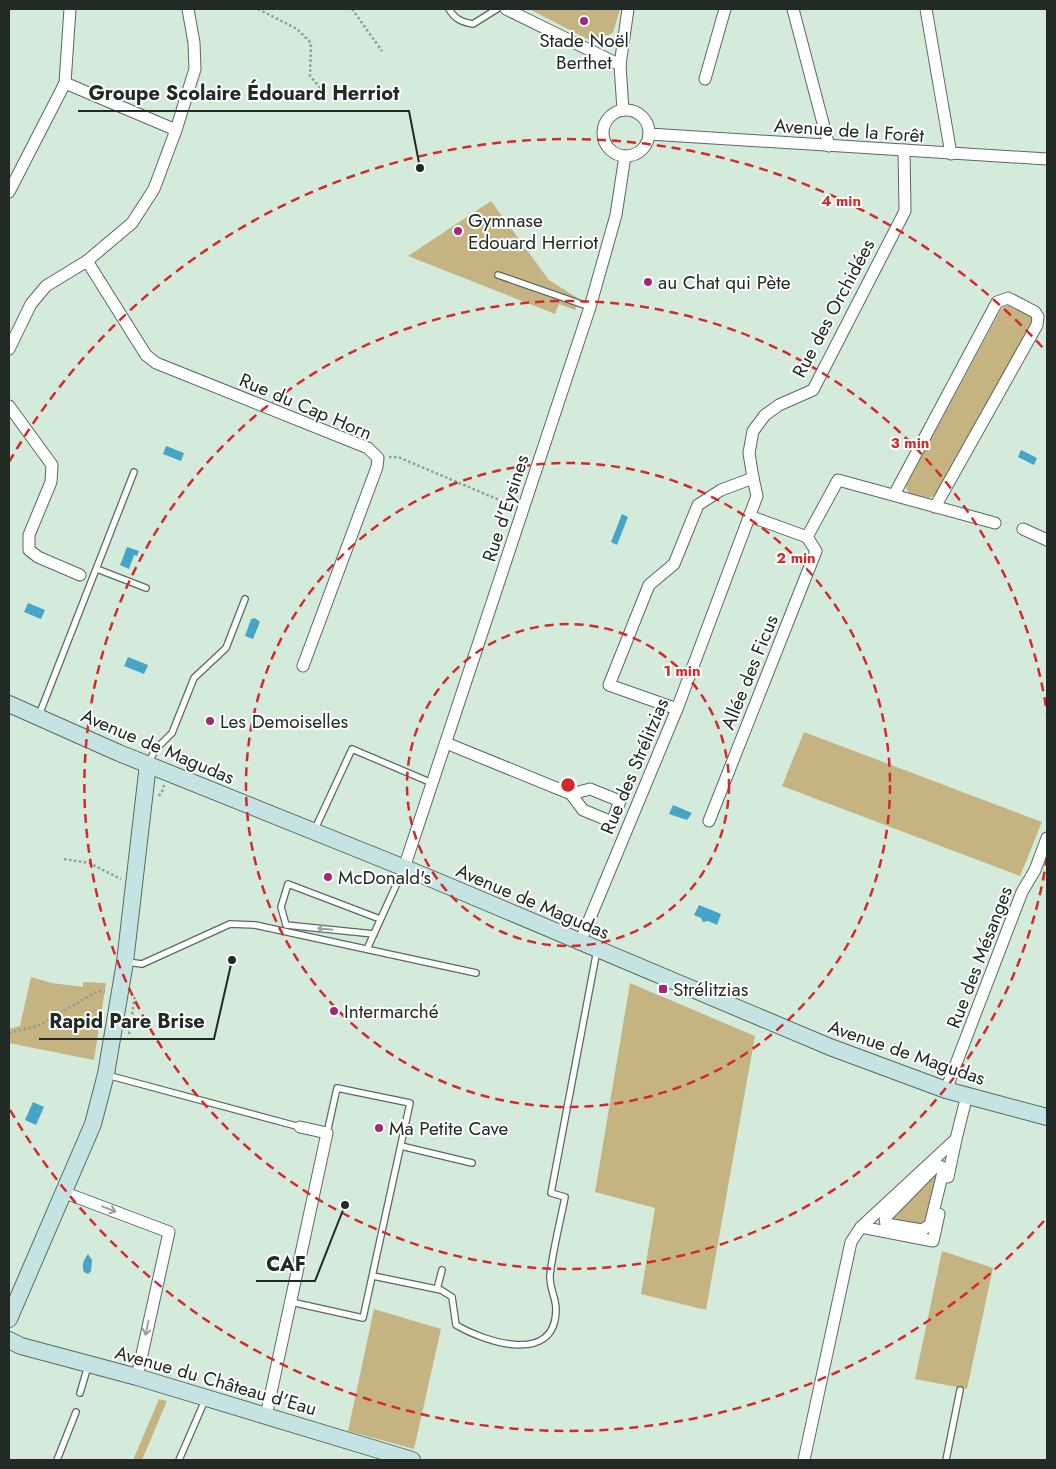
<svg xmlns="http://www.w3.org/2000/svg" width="1056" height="1469" font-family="Jost,sans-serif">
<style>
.green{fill:#c6b382}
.water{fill:#46a4c7}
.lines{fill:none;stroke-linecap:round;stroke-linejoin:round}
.lane-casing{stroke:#576b5f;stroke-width:8}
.street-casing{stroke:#576b5f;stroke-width:13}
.secondary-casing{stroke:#576b5f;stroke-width:18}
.path{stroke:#8d9e93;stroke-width:2.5;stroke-dasharray:2.5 2.5;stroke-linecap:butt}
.lane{stroke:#fff;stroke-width:5.5}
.street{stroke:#fff;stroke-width:11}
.secondary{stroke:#c4e3e2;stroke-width:16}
.oneway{stroke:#9b9f9d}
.ring{fill:none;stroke:#d62828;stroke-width:2.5;stroke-dasharray:9 6}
.poi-dot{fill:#a62675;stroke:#fff;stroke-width:2}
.labels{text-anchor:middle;stroke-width:4;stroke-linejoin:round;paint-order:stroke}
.poi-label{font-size:19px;fill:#212a25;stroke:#fff;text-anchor:start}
.street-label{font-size:19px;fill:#212a25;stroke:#fff}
.centre{fill:#d62828;stroke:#fff;stroke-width:2.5}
.ring-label{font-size:15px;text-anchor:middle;font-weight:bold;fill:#d62828;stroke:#fff;stroke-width:4;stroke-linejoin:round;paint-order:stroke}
.leader{fill:none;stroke:#212a25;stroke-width:2}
.callout-dot{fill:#212a25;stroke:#fff;stroke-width:2}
.callout-label{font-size:20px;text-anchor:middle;font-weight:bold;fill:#212a25;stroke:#fff;stroke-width:4;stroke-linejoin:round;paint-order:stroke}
</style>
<rect width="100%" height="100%" fill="#d4ebdc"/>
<!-- green -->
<g class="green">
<polygon points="529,9 620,9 613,33 591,41"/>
<polygon points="491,201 549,280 579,299 575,310 559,304 555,314 408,256"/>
<polygon points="1010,305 1032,317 1032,324 936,495 927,499 909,494 906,488 907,484 1000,311 1003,307"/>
<polygon points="804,732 1042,822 1020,876 782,786"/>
<polygon points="31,977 52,983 83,987 83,982 106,983 94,1060 9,1043 9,1029 20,1026"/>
<polygon points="630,983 755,1036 706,1310 641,1294 655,1208 595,1192"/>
<polygon points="940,1169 929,1221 919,1228 887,1221"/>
<polygon points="942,1251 993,1268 967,1389 915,1379"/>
<polygon points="374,1309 441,1329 414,1449 348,1431"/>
<polygon points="159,1399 167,1401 142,1460 133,1460"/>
</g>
<!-- water -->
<g class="water">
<polygon points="166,446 184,453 181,461 163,454"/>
<polygon points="1021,450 1037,458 1034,465 1018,457"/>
<polygon points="622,514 628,517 617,545 611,542"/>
<polygon points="127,547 139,551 137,556 134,555 129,569 120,565"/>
<polygon points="28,603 45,610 41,619 24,612"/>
<polygon points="255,618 260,622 253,639 245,636 251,619"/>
<polygon points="128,657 148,665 144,674 124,666"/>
<polygon points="673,805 692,813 687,820 669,814"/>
<polygon points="699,905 721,914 717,925 708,921 703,922 701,918 694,915"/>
<polygon points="33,1102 44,1107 36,1125 25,1120"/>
<path d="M88,1254l4,6 -1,11 -3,3 -4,-2c-3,-8 0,-12 4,-18z"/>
</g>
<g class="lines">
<!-- lane casing -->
<g class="lane-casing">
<g id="lane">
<path d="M449,9c6,10 12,13 24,15l24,-15"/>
<polyline points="498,275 590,307"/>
<polyline points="97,569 146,588"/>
<polyline points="39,715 134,472"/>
<polyline points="149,762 155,750 172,733 194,678 226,648 245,599"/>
<polyline points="314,831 352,749 432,783"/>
<polyline points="374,934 286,925 281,907 288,884 380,919"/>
<polyline points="367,949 403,870"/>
<polyline points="127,962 142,964 230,924 255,925 476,973"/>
<polyline points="107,1075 300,1127"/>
<polyline points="401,1146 472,1163"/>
<path d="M373,1276l68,14 11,7 4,28c29,17 100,41 100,-16 0,-11 -7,-22 -6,-34 3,-26 10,-52 15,-78l-14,-4 46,-243"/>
<polyline points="437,1289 442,1270"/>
<polyline points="291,1302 363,1318 410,1103 337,1088 327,1133"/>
<polyline points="80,1393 88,1366"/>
<polyline points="57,1460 76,1412"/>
<polyline points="179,1460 205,1400"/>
<polyline points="946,1460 960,1390"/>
</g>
</g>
<!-- street casing -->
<g class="street-casing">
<g id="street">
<polyline points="70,9 65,83 176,130"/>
<polyline points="506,9 620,65"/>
<polyline points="793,9 829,146"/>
<polyline points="926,9 951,154"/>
<polyline points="705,79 725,9"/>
<polyline points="623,110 620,65 628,9"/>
<circle cx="626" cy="133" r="23"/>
<polyline points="649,134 1047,159"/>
<polyline points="9,192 65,83"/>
<polyline points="87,261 146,355 156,363 368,448 378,458 377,467 303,666"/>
<polyline points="9,349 31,304 46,286 87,261 132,223 154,189 176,130 195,69 194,43 188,9"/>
<polyline points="9,406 52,465 51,482 29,535 29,550 38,557 80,575"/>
<polyline points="894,495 997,302 1008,298 1035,312 1038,317 1037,325 935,507"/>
<polyline points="749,516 807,537 838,480 995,523"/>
<polyline points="1023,529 1047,540"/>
<polyline points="677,709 609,685 649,585 674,564 698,505 721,490 753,478 749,453 753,431 765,415 779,405 813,390 905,211 904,150"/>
<polyline points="446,743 571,794 590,789 620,801 612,822 583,810 571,794"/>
<polyline points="709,821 816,551 807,537"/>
<polyline points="404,868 590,307 616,215 625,156"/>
<polyline points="580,942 677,709 757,496 753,478"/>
<polyline points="946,1090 1022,892 1035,870 1047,838"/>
<polygon points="937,1165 944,1168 930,1225 922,1230 886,1224 885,1218"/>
<polyline points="948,1177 956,1139"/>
<polyline points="63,1192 169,1232 137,1377"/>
<polyline points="861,1227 933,1241 939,1214"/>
<polyline points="266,1416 327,1133 300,1127"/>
<polyline points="804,1460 851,1242 861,1227 956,1139 967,1095"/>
</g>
</g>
<!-- secondary casing -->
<g class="secondary-casing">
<g id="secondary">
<polyline points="9,704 119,753 427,877 830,1047 946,1090 1047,1117"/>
<polyline points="9,1319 93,1124 106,1074 125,962 148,764"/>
<polyline points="9,1340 21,1346 137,1377 412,1460"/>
</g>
</g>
<!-- path -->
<g class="path">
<polyline points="258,9 297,29 311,43 310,76 324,92"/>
<polyline points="352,9 382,51"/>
<polyline points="389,457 398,457 511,505"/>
<polyline points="159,796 163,790 164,785"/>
<polyline points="64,859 89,863 121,879"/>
<polyline points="9,1033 38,1026 98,991 105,992"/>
<polyline points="129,1034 135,995"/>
</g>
<!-- lane -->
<use href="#lane" class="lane"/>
<!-- street -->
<use href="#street" class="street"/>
<!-- secondary -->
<use href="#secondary" class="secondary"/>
</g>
<!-- one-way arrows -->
<defs><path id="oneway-shaft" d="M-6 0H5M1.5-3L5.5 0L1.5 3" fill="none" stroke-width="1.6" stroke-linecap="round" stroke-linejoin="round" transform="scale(1.25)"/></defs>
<g class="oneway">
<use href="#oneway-shaft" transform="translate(325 929) rotate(-174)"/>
<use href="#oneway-shaft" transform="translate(109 1209) rotate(21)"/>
<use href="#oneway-shaft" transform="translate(147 1328) rotate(102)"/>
</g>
<!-- distance rings -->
<g class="ring">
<circle cx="568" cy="785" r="161"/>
<circle cx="568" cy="785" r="322"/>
<path d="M1047 857A484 484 0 1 1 1047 713"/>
<path d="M1044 1221A645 645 0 0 1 9 1108M9 462A645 645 0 0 1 1044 349"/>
</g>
<!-- markers -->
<g class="poi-dot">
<circle cx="584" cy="21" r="5"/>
<circle cx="458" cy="231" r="5"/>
<circle cx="648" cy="282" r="5"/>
<circle cx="210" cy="721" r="5"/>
<circle cx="328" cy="877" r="5"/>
<rect x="658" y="984" width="10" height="10" rx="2.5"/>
<circle cx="334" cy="1011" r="5"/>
<circle cx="379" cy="1128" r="5"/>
</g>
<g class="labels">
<!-- poi labels -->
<g class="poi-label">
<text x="584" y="47" text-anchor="middle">Stade Noël<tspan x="584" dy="22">Berthet</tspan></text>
<text x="468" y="227">Gymnase<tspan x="468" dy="22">Edouard Herriot</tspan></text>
<text x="658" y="289">au Chat qui Pète</text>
<text x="220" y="728">Les Demoiselles</text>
<text x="338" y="884">McDonald's</text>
<text x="673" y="996">Strélitzias</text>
<text x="344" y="1018">Intermarché</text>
<text x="389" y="1135">Ma Petite Cave</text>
</g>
<!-- street labels -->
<g class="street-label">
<text transform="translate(849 130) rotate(4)" y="7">Avenue de la Forêt</text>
<text transform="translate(833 308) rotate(-62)" y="7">Rue des Orchidées</text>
<text transform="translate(306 406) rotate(23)" y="7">Rue du Cap Horn</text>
<text transform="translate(505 508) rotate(-72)" y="7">Rue d'Eysines</text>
<text transform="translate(749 672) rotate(-68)" y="7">Allée des Ficus</text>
<text transform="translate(158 746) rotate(23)" y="7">Avenue de Magudas</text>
<text transform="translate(634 766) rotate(-67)" y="7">Rue des Strélitzias</text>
<text transform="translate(533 901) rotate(23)" y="7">Avenue de Magudas</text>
<text transform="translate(979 957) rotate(-69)" y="7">Rue des Mésanges</text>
<text transform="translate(907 1052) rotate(19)" y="7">Avenue de Magudas</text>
<text transform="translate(216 1380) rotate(16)" y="7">Avenue du Château d'Eau</text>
</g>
</g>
<circle cx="568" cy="785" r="8" class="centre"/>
<g class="ring-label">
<text x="841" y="206">4 min</text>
<text x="910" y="448">3 min</text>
<text x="796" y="563">2 min</text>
<text x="682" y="676">1 min</text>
</g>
<!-- callouts -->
<path class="leader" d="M420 168L409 111H78M232 960L214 1039H39M345 1205L315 1281H256"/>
<g class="callout-dot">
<circle cx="420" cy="168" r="5"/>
<circle cx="232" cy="960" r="5"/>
<circle cx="345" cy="1205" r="5"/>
</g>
<g class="callout-label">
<text x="244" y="100">Groupe Scolaire Édouard Herriot</text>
<text x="127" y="1028">Rapid Pare Brise</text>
<text x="286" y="1271">CAF</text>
</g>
<!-- border -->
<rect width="1056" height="1469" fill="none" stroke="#212a25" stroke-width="20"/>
</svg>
